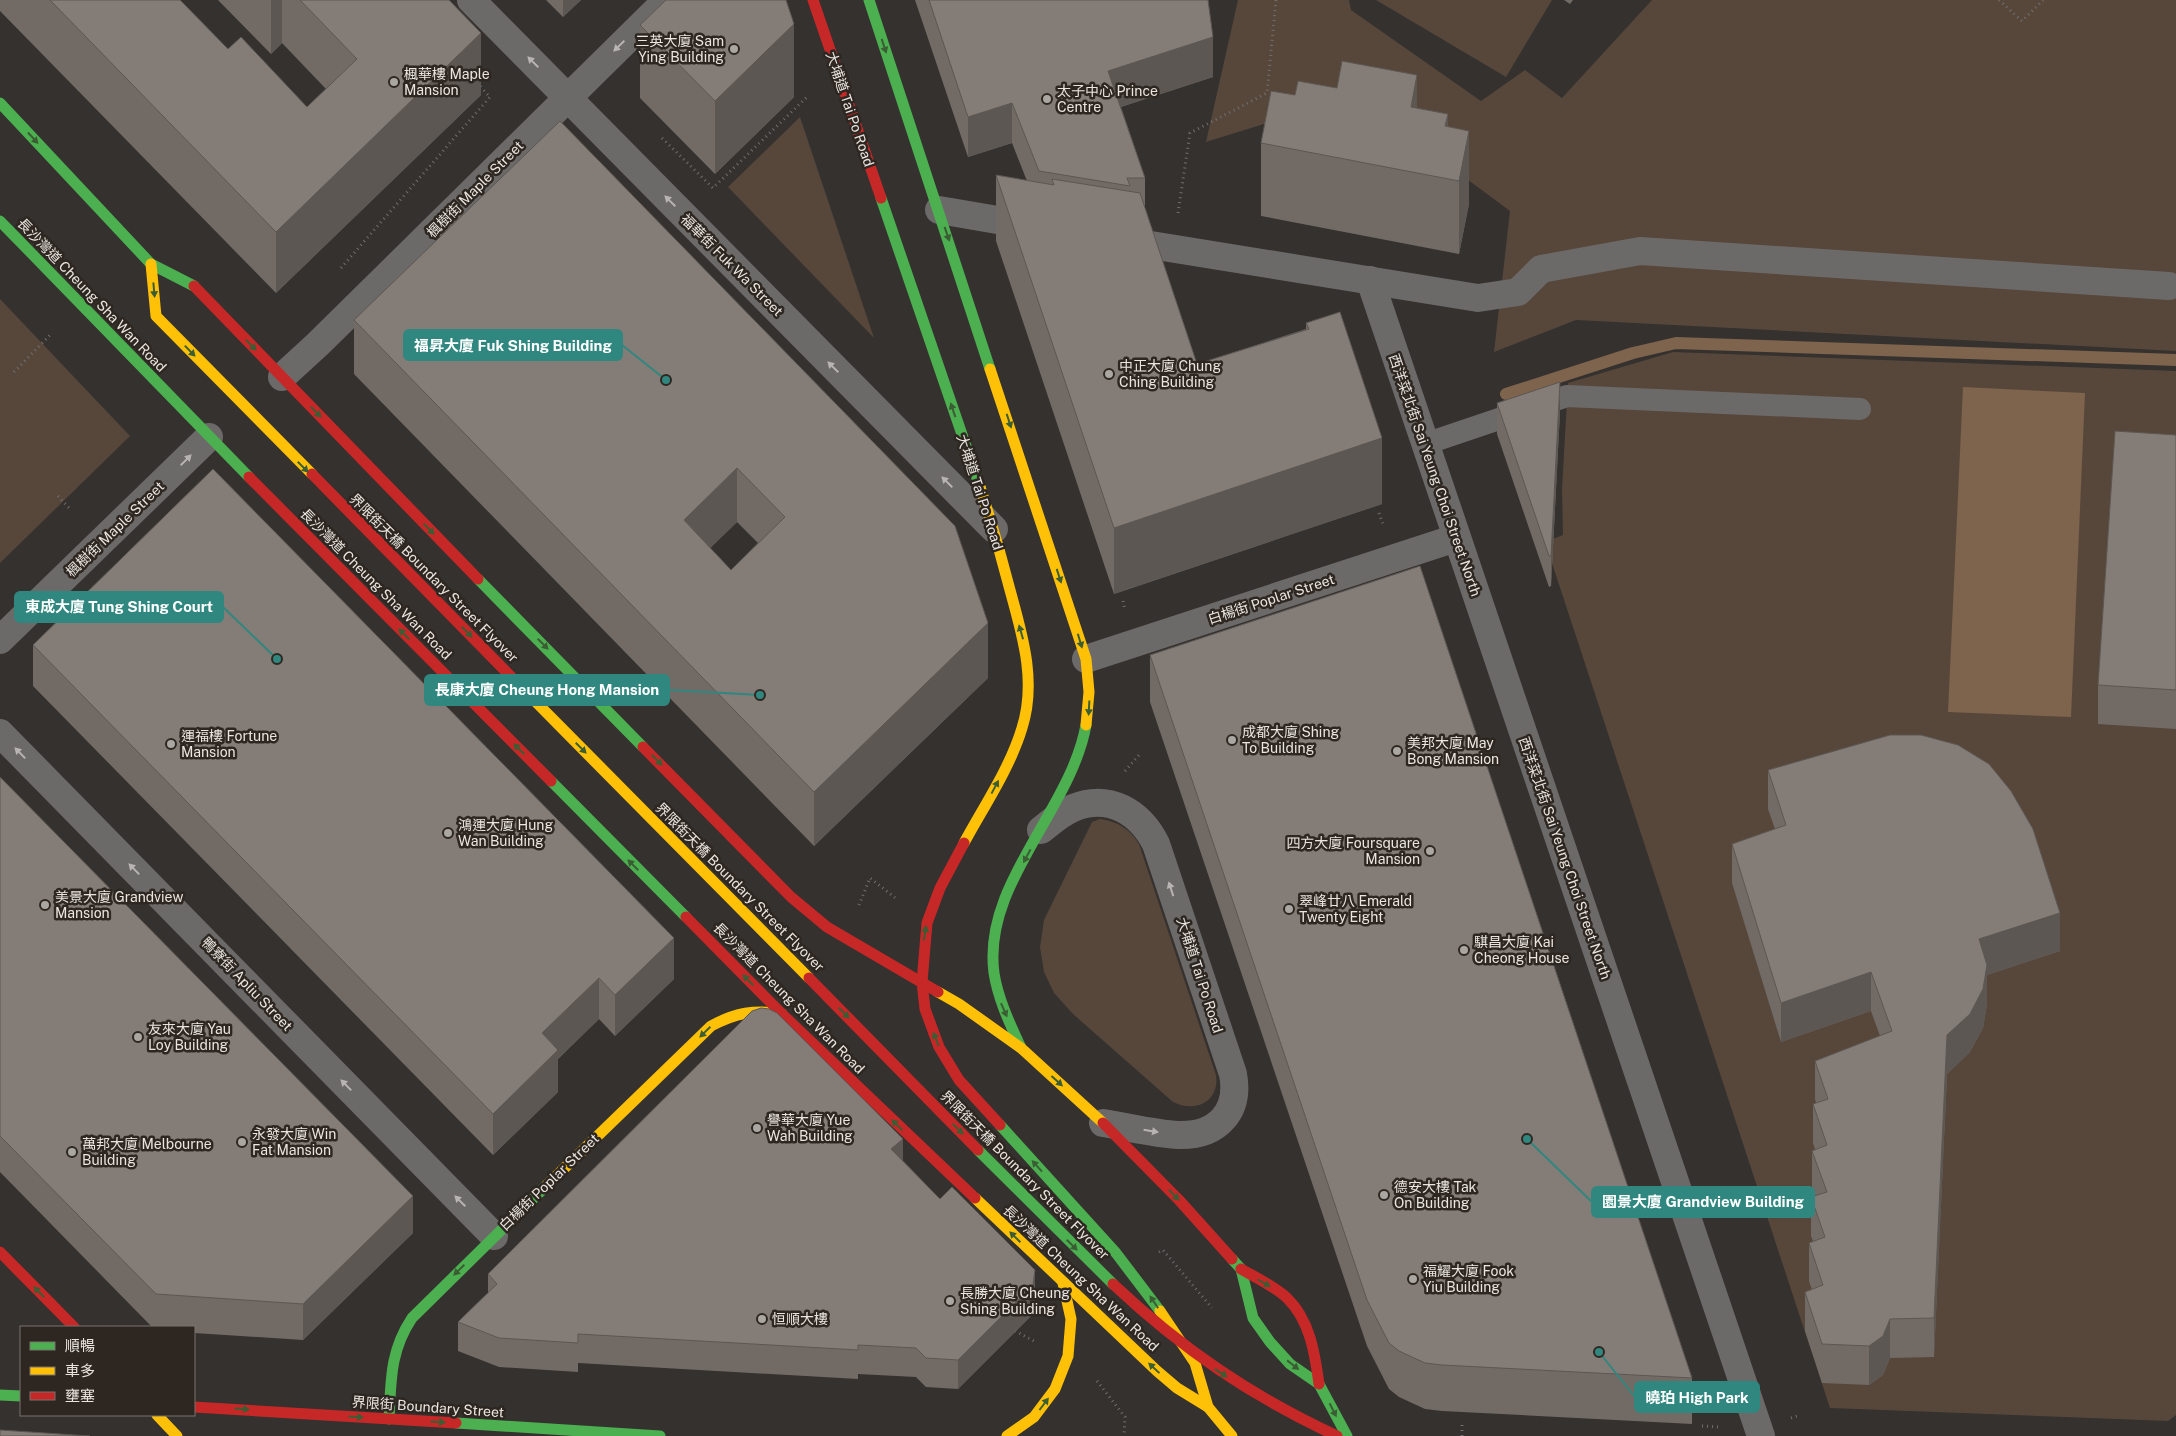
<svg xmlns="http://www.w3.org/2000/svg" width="2176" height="1436" font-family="'Public Sans','Noto Sans TC',sans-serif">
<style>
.green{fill:#57473b}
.water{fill:#7e634d}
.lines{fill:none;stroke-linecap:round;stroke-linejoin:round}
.stream{stroke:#7e634d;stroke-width:12}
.path{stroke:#716f6e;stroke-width:3;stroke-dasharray:1 4;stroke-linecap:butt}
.lane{stroke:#6c6a69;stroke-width:22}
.street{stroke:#6c6a69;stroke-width:28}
.fast{stroke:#4caf50;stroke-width:11}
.slow{stroke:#ffc107;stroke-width:11}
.jam{stroke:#c62828;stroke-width:11}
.fast-bridge{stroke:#4caf50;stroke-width:11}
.jam-bridge{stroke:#c62828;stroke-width:11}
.wall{fill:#726b65;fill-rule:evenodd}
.shaded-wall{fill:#5c5753}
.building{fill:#847c76;stroke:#5c5753;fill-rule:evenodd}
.oneway{fill:#b8b4b1}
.oneway2{fill:#3a5d34}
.poi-dot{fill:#aaa6a2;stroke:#2e2721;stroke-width:2}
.labels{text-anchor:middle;stroke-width:5;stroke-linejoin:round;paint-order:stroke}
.poi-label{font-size:14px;fill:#eae5e1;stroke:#2e2721;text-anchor:start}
.street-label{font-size:14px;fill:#eae5e1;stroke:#2e2721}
.leader{fill:none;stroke:#30877f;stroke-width:2}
.callout-dot{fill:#30877f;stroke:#2e2721;stroke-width:2}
.callout{fill:#30877f;stroke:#30877f;stroke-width:2}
.callout-label{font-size:15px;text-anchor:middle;font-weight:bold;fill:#fff}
</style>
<rect width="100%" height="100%" fill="#34312e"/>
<!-- green -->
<g class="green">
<polygon points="1238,0 1349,0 1351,10 1481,101 1525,70 1562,98 1652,0 2176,0 2176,351 1576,320 1494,352 1510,211 1406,134 1309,110 1206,142"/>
<polygon points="1376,0 1552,0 1506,77"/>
<polygon points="800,117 874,338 728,187"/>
<polygon points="0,299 130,436 0,563"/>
<polygon points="1673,352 2176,371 2176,1415 2168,1421 1830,1408 1545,542 1563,535 1562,489 1568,383"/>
<path d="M1100,819c17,2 30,10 39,25l77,231c4,27 -22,38 -43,27l-100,-88 -19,-21 -10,-21 -4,-25 4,-27 48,-98z"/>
</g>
<!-- water -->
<polygon class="water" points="1963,387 2085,393 2071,717 1948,712"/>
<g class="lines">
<!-- stream -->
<polyline class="stream" points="1506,394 1633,353 1676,343 2176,360"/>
<!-- path -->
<g class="path">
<polyline points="1999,0 2022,21 2043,0"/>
<polyline points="662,138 713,188 807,97"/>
<polyline points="1178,213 1190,133 1267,93 1276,0"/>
<polyline points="341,268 490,97 479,85"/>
<polyline points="14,372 52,333"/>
<polyline points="58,496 69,508"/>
<polyline points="1379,513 1383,524"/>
<polyline points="1123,601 1125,610"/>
<polyline points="1125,771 1139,755"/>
<polyline points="859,905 870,878 898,900"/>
<polyline points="1159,1252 1163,1250 1212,1308"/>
<polyline points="1015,1331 1034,1341"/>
<polyline points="1097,1381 1125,1417 1124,1436"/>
<polyline points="1791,1418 1800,1415"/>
<polyline points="1702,1426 1719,1427"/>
<polyline points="1462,1436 1462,1423"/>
</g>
<!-- lane -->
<polyline class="lane" points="1425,444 1567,396 1860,409"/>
<!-- street -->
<g class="street">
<polyline points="471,0 994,529"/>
<polyline points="939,210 1033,226"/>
<polyline points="1120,240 1478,298 1518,292 1541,269 1640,251 2169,286"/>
<polyline points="1370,280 1761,1436"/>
<polyline points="282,377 318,344 667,0"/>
<polyline points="0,640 209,437"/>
<polyline points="1086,659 1456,538"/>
<polyline points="0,733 494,1236"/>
<path d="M1041,830c10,-8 20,-17 32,-22 36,-15 67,4 83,36l77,230c7,37 -15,62 -54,61 -25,-1 -51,-8 -76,-12"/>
</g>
<!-- fast -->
<g class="fast">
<polyline points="869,0 990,369"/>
<polyline points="0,103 151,264 194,286"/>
<polyline points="881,198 980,487"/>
<polyline points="0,221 249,477"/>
<polyline points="478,579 643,747"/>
<polyline points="551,781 686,917"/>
<path d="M1021,1048c-11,-24 -23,-49 -27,-75 -12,-89 77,-163 92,-248"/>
<polyline points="1000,1125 1116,1253 1160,1311"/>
<polyline points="1232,1259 1241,1269 1253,1318 1270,1342 1290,1364 1319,1384 1347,1436"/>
<polyline points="0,1395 21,1396"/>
<path d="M389,1419c2,-39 1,-68 23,-101l135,-133"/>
<polyline points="456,1423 660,1436"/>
</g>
<!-- slow -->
<g class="slow">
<polyline points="151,264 156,316 312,474"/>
<polyline points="990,369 1086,659 1089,692 1086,725"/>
<polyline points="529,695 809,978"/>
<path d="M964,843c20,-37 46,-75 58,-115 15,-47 0,-94 -12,-138 -9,-35 -19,-69 -30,-103"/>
<polyline points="938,992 959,1004 1021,1048 1103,1123"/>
<path d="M547,1185l164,-159c24,-13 44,-17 71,-12"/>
<polyline points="975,1198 1157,1371 1177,1388 1208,1407 1232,1436"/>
<polyline points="1160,1311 1195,1363 1208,1407"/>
<polyline points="157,1415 177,1436"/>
<polyline points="1007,1436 1034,1417 1055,1389 1068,1356 1071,1319 1063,1283"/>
</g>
<!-- jam -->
<g class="jam">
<polyline points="813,0 881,198"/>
<polyline points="194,286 478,579"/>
<polyline points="312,474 529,695"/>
<polyline points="249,477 551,781"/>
<polyline points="643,747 791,897 827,927 938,992"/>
<polyline points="964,843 940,888 927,923 922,982 925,1009 939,1047 959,1080 1000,1125"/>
<polyline points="686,917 782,1014 975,1198"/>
<polyline points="1103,1123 1179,1200 1232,1259"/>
<polyline points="0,1252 74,1327"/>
<path d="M1241,1269c16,9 33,17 46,29 23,22 28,56 32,86"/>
<polyline points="194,1407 456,1423"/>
</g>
<!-- fast-bridge -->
<polyline class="fast-bridge" points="978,1150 1113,1284"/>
<!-- jam-bridge -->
<g class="jam-bridge">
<polyline points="809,978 978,1150"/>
<path d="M1113,1284c69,65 138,112 224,152"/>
</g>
</g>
<!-- wall -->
<g class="wall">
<polygon points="0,0 180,0 228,49 307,107 326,89 282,43 271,54 218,0 449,0 481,95 276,293 0,11"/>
<polygon points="546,0 581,0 563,17"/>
<polygon points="915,0 1208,0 1213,77 1121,107 1145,178 1145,208 1197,364 1306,329 1306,323 1382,504 1114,594 996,241 996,175 1027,181 1012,143 968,157"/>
<polygon points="1564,0 1573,0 1570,4"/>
<polygon points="640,25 794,97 715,174 640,98"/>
<polygon points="1295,95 1417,108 1448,127 1469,204 1459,254 1261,216 1261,143"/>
<path d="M560,121l428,557 -174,168 -460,-472v-54zM737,522l21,21 -27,27 -21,-22z"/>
<polygon points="1497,403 1560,412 1551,586 1549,587 1497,434"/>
<polygon points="2176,435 2176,729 2098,724 2098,685"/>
<polygon points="33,645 674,979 615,1036 599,1019 558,1059 558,1092 493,1155 33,686"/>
<polygon points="1150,655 1692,1378 1692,1424 1442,1411 1425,1409 1399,1397 1389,1389 1367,1346 1150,702"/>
<polygon points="1768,770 2060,951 1987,975 1987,1004 1983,1028 1970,1052 1947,1074 1934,1357 1890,1358 1883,1375 1869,1385 1822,1383 1805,1331 1805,1292 1812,1290 1809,1281 1809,1243 1813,1241 1811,1236 1811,1197 1814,1196 1812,1189 1812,1151 1815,1149 1813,1143 1813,1104 1816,1103 1815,1099 1815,1061 1880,1036 1871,1011 1781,1042 1732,883 1732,844 1775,829 1768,809"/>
<polygon points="0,777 413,1233 303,1340 194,1333 194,1327 152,1327 0,1172"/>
<polygon points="903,1161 1035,1299 1033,1314 958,1389 926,1387 916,1377 858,1374 858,1379 578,1363 578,1372 499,1367 458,1351 458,1322 488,1293 488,1274"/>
</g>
<!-- shaded-wall -->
<g class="shaded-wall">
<polygon points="271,0 282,0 282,43 271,54"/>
<polygon points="563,0 581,0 563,17"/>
<polygon points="794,24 794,97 715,174 715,101"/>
<polygon points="481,33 481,95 276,293 276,232"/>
<polygon points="1213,37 1213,77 1108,111 1108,71"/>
<polygon points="1417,75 1417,148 1411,107"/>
<polygon points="1012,103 1012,143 968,157 968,117"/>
<polygon points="1448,114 1448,179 1445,126"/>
<polygon points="1469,131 1469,204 1459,254 1459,181"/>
<polygon points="1560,382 1560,412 1551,586 1551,556"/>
<polygon points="1382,438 1382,504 1114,594 1114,528"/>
<polygon points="737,468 737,522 684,574 684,520"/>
<polygon points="988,623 988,678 814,846 814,792"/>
<polygon points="2060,913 2060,951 1987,975 1987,1004 1983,1028 1970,1052 1947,1074 1934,1357 1934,1318 1947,1035 1979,939"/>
<polygon points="674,938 674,979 615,1036 615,995"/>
<polygon points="1871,972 1871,1011 1781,1042 1781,1003"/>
<polygon points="599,978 599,1019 558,1059 558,1092 493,1155 493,1114 542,1033"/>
<polygon points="903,1139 903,1168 891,1149"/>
<polygon points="413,1196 413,1233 303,1340 303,1304"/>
<polygon points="1035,1270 1035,1299 1033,1314 958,1389 958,1360"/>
<polygon points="1890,1319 1890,1358 1883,1375 1869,1385 1869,1346"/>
</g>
<!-- building -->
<g class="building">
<polygon points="50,0 180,0 228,49 241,37 307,107 357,59 300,0 449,0 481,33 276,232"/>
<polygon points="666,0 786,0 794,24 715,101 640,25"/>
<polygon points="929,0 1208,0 1213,37 1108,71 1145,178 1127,178 1130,186 1039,171 1012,103 968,117"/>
<polygon points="1342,61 1417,75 1411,107 1448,114 1445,126 1469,131 1459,181 1261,143 1271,91 1295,95 1298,81 1337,88"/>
<path d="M560,121l395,405 33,97 -174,169 -460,-472zM737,468l48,49 -54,53 -47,-50z"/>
<polygon points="996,175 1054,185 1052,179 1140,193 1197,364 1309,329 1306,323 1340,312 1382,438 1114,528"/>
<polygon points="1560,382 1551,556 1549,556 1497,403"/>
<polygon points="2115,431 2176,435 2176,690 2098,685"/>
<polygon points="213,469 674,938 615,995 599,978 542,1033 558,1050 493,1114 33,645"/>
<polygon points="1420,566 1692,1378 1442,1365 1425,1363 1399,1351 1389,1343 1367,1300 1150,655"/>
<polygon points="1890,735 1921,735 1958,745 1989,764 2011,791 2033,829 2060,913 1979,939 1987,965 1983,989 1970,1014 1947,1035 1934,1318 1890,1319 1883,1336 1869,1346 1822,1344 1805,1292 1823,1285 1809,1243 1825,1237 1811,1197 1827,1192 1812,1151 1827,1145 1813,1104 1828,1099 1815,1061 1892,1031 1871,972 1781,1003 1732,844 1786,825 1768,770"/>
<polygon points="0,777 413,1196 303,1304 156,1294 0,1136"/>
<polygon points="761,1008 769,1009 777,1013 903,1139 891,1149 940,1199 952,1187 1035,1270 1033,1285 958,1360 926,1358 916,1348 858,1345 858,1350 578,1334 578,1343 499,1338 458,1322 497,1284 488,1274 752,1011"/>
<polygon points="0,1430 90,1436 0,1436"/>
</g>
<!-- one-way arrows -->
<defs><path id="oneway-solid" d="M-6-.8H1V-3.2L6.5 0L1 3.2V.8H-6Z" transform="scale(1.25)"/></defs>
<g class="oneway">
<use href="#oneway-solid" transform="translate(619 46) rotate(136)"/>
<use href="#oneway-solid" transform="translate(533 62) rotate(-135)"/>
<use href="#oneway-solid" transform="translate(670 201) rotate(-135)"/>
<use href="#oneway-solid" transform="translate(833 367) rotate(-135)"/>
<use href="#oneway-solid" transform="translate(186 460) rotate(-45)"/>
<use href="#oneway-solid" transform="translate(947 482) rotate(-135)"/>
<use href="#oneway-solid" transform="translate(20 753) rotate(-134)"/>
<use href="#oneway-solid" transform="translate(134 869) rotate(-134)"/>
<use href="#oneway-solid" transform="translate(1171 889) rotate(-108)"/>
<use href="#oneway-solid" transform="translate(346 1085) rotate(-134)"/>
<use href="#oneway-solid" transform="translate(1151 1131) rotate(9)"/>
<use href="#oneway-solid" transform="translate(460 1201) rotate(-135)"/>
</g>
<g class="oneway2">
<use href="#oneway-solid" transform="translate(884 46) rotate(72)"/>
<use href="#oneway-solid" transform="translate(33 138) rotate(47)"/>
<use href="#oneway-solid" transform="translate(947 234) rotate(71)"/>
<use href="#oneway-solid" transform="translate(154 290) rotate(85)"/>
<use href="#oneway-solid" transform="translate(251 345) rotate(46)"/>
<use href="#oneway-solid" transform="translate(190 351) rotate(46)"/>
<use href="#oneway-solid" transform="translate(953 410) rotate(-109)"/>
<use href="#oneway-solid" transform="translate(316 412) rotate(46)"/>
<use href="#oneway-solid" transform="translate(1009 421) rotate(72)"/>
<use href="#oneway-solid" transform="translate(303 467) rotate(45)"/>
<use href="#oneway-solid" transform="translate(429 529) rotate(45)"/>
<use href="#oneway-solid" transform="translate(1059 576) rotate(72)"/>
<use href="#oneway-solid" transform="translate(467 632) rotate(45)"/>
<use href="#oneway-solid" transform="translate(1021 632) rotate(-106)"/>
<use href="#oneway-solid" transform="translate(404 634) rotate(-135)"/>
<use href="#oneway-solid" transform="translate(1080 641) rotate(73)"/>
<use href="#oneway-solid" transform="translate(543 644) rotate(45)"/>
<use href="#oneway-solid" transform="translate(1089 708) rotate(93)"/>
<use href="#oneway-solid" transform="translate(581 748) rotate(45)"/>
<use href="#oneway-solid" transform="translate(519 749) rotate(-135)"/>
<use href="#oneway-solid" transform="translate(657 760) rotate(45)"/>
<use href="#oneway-solid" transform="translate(995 787) rotate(-62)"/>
<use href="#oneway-solid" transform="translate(1027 856) rotate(118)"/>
<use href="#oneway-solid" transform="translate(633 865) rotate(-135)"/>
<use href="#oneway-solid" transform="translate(925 933) rotate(-81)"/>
<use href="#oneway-solid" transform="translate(748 980) rotate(-135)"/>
<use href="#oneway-solid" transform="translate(1004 1010) rotate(66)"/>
<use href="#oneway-solid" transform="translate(844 1013) rotate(45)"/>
<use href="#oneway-solid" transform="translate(705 1032) rotate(136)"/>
<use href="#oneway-solid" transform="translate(936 1039) rotate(-111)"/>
<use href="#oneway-solid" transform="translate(1057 1081) rotate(42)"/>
<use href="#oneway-solid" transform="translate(897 1125) rotate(-136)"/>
<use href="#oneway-solid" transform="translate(958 1129) rotate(45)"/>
<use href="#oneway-solid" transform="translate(1037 1166) rotate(-132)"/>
<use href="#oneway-solid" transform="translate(1174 1195) rotate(46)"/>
<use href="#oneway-solid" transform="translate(1015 1237) rotate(-136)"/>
<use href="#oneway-solid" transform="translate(1072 1245) rotate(45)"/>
<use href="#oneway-solid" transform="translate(459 1270) rotate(136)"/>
<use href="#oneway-solid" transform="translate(1264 1283) rotate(30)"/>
<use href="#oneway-solid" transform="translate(39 1292) rotate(-135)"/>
<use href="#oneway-solid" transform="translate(1154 1302) rotate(-124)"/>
<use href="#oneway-solid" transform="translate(1293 1365) rotate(38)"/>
<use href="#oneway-solid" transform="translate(1154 1368) rotate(-137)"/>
<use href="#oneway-solid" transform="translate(1221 1373) rotate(33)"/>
<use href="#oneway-solid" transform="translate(1044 1404) rotate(-53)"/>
<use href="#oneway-solid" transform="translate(242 1409) rotate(3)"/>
<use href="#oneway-solid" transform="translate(1333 1410) rotate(63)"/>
<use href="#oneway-solid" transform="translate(356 1417) rotate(4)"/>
<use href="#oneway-solid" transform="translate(438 1422) rotate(4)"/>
</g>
<!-- markers -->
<g class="poi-dot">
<circle cx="734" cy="49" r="5"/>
<circle cx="394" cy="82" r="5"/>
<circle cx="1047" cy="99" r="5"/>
<circle cx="1109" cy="374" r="5"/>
<circle cx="1232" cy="740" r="5"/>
<circle cx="171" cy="744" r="5"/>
<circle cx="1397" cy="751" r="5"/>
<circle cx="448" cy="833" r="5"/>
<circle cx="1430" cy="851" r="5"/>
<circle cx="45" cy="905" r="5"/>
<circle cx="1289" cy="909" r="5"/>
<circle cx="1464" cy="950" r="5"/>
<circle cx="138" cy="1037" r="5"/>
<circle cx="757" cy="1128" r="5"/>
<circle cx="242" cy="1142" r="5"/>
<circle cx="72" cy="1152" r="5"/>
<circle cx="1384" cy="1195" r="5"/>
<circle cx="1413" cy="1279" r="5"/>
<circle cx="950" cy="1301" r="5"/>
<circle cx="762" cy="1319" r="5"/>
</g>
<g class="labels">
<!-- poi labels -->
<g class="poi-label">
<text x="724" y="46" text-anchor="end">三英大廈 Sam<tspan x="724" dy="16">Ying Building</tspan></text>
<text x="404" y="79">楓華樓 Maple<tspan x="404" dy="16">Mansion</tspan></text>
<text x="1057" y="96">太子中心 Prince<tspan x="1057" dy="16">Centre</tspan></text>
<text x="1119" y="371">中正大廈 Chung<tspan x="1119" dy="16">Ching Building</tspan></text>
<text x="1242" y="737">成都大廈 Shing<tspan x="1242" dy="16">To Building</tspan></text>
<text x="181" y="741">運福樓 Fortune<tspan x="181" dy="16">Mansion</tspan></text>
<text x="1407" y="748">美邦大廈 May<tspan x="1407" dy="16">Bong Mansion</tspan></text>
<text x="458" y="830">鴻運大廈 Hung<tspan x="458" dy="16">Wan Building</tspan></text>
<text x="1420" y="848" text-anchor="end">四方大廈 Foursquare<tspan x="1420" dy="16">Mansion</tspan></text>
<text x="55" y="902">美景大廈 Grandview<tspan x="55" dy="16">Mansion</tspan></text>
<text x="1299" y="906">翠峰廿八 Emerald<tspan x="1299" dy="16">Twenty Eight</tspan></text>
<text x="1474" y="947">騏昌大廈 Kai<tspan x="1474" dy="16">Cheong House</tspan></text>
<text x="148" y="1034">友來大廈 Yau<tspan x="148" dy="16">Loy Building</tspan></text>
<text x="767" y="1125">譽華大廈 Yue<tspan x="767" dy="16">Wah Building</tspan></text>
<text x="252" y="1139">永發大廈 Win<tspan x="252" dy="16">Fat Mansion</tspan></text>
<text x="82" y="1149">萬邦大廈 Melbourne<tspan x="82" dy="16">Building</tspan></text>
<text x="1394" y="1192">德安大樓 Tak<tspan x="1394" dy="16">On Building</tspan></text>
<text x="1423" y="1276">福耀大廈 Fook<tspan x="1423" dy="16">Yiu Building</tspan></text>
<text x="960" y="1298">長勝大廈 Cheung<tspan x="960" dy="16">Shing Building</tspan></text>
<text x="772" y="1324">恒順大樓</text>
</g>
<!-- street labels -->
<g class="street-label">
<text transform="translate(850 109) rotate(71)" y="5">大埔道 Tai Po Road</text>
<text transform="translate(475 189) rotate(-45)" y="5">楓樹街 Maple Street</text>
<text transform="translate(732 265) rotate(45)" y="5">福華街 Fuk Wa Street</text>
<text transform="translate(92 295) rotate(46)" y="5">長沙灣道 Cheung Sha Wan Road</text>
<text transform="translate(1435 475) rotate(71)" y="5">西洋菜北街 Sai Yeung Choi Street North</text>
<text transform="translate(980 492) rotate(72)" y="5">大埔道 Tai Po Road</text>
<text transform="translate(115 529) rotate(-44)" y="5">楓樹街 Maple Street</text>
<text transform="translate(434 578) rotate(45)" y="5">界限街天橋 Boundary Street Flyover</text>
<text transform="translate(376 584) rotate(45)" y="5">長沙灣道 Cheung Sha Wan Road</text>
<text transform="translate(1271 599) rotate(-18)" y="5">白楊街 Poplar Street</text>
<text transform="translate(1565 858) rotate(71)" y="5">西洋菜北街 Sai Yeung Choi Street North</text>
<text transform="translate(740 887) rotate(45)" y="5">界限街天橋 Boundary Street Flyover</text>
<text transform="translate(1200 975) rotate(72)" y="5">大埔道 Tai Po Road</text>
<text transform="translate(247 984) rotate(46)" y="5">鴨寮街 Apliu Street</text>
<text transform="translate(789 998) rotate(45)" y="5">長沙灣道 Cheung Sha Wan Road</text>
<text transform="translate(1025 1175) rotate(45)" y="5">界限街天橋 Boundary Street Flyover</text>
<text transform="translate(549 1182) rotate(-44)" y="5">白楊街 Poplar Street</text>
<text transform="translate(1081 1278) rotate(43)" y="5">長沙灣道 Cheung Sha Wan Road</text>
<text transform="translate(428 1407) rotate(4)" y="5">界限街 Boundary Street</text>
</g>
</g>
<!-- callouts -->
<path class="leader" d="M666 380L622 345M277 659L223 607M760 695L669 690M1527 1139L1592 1202M1599 1352L1635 1397"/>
<g class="callout-dot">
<circle cx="666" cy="380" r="5"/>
<circle cx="277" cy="659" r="5"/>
<circle cx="760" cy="695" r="5"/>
<circle cx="1527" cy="1139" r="5"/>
<circle cx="1599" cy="1352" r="5"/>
</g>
<g class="callout">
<rect x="404" y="330" width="218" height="30" rx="5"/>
<rect x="15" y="592" width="208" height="30" rx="5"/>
<rect x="425" y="675" width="244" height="30" rx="5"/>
<rect x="1592" y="1187" width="222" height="30" rx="5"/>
<rect x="1635" y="1382" width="124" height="30" rx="5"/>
</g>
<g class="callout-label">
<text x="513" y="351">福昇大廈 Fuk Shing Building</text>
<text x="119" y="612">東成大廈 Tung Shing Court</text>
<text x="547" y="695">長康大廈 Cheung Hong Mansion</text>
<text x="1703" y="1207">園景大廈 Grandview Building</text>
<text x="1697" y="1403">曉珀 High Park</text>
</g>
<!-- legend -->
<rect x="20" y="1326" width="175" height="90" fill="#2e2721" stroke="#79736e"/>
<rect x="30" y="1342" width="25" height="8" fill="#4caf50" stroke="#79736e"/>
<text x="65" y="1351" font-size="15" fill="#eae5e1">順暢</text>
<rect x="30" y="1367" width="25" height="8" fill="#ffc107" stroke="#79736e"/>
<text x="65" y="1376" font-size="15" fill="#eae5e1">車多</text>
<rect x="30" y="1392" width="25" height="8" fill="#c62828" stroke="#79736e"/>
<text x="65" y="1401" font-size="15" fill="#eae5e1">壅塞</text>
</svg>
